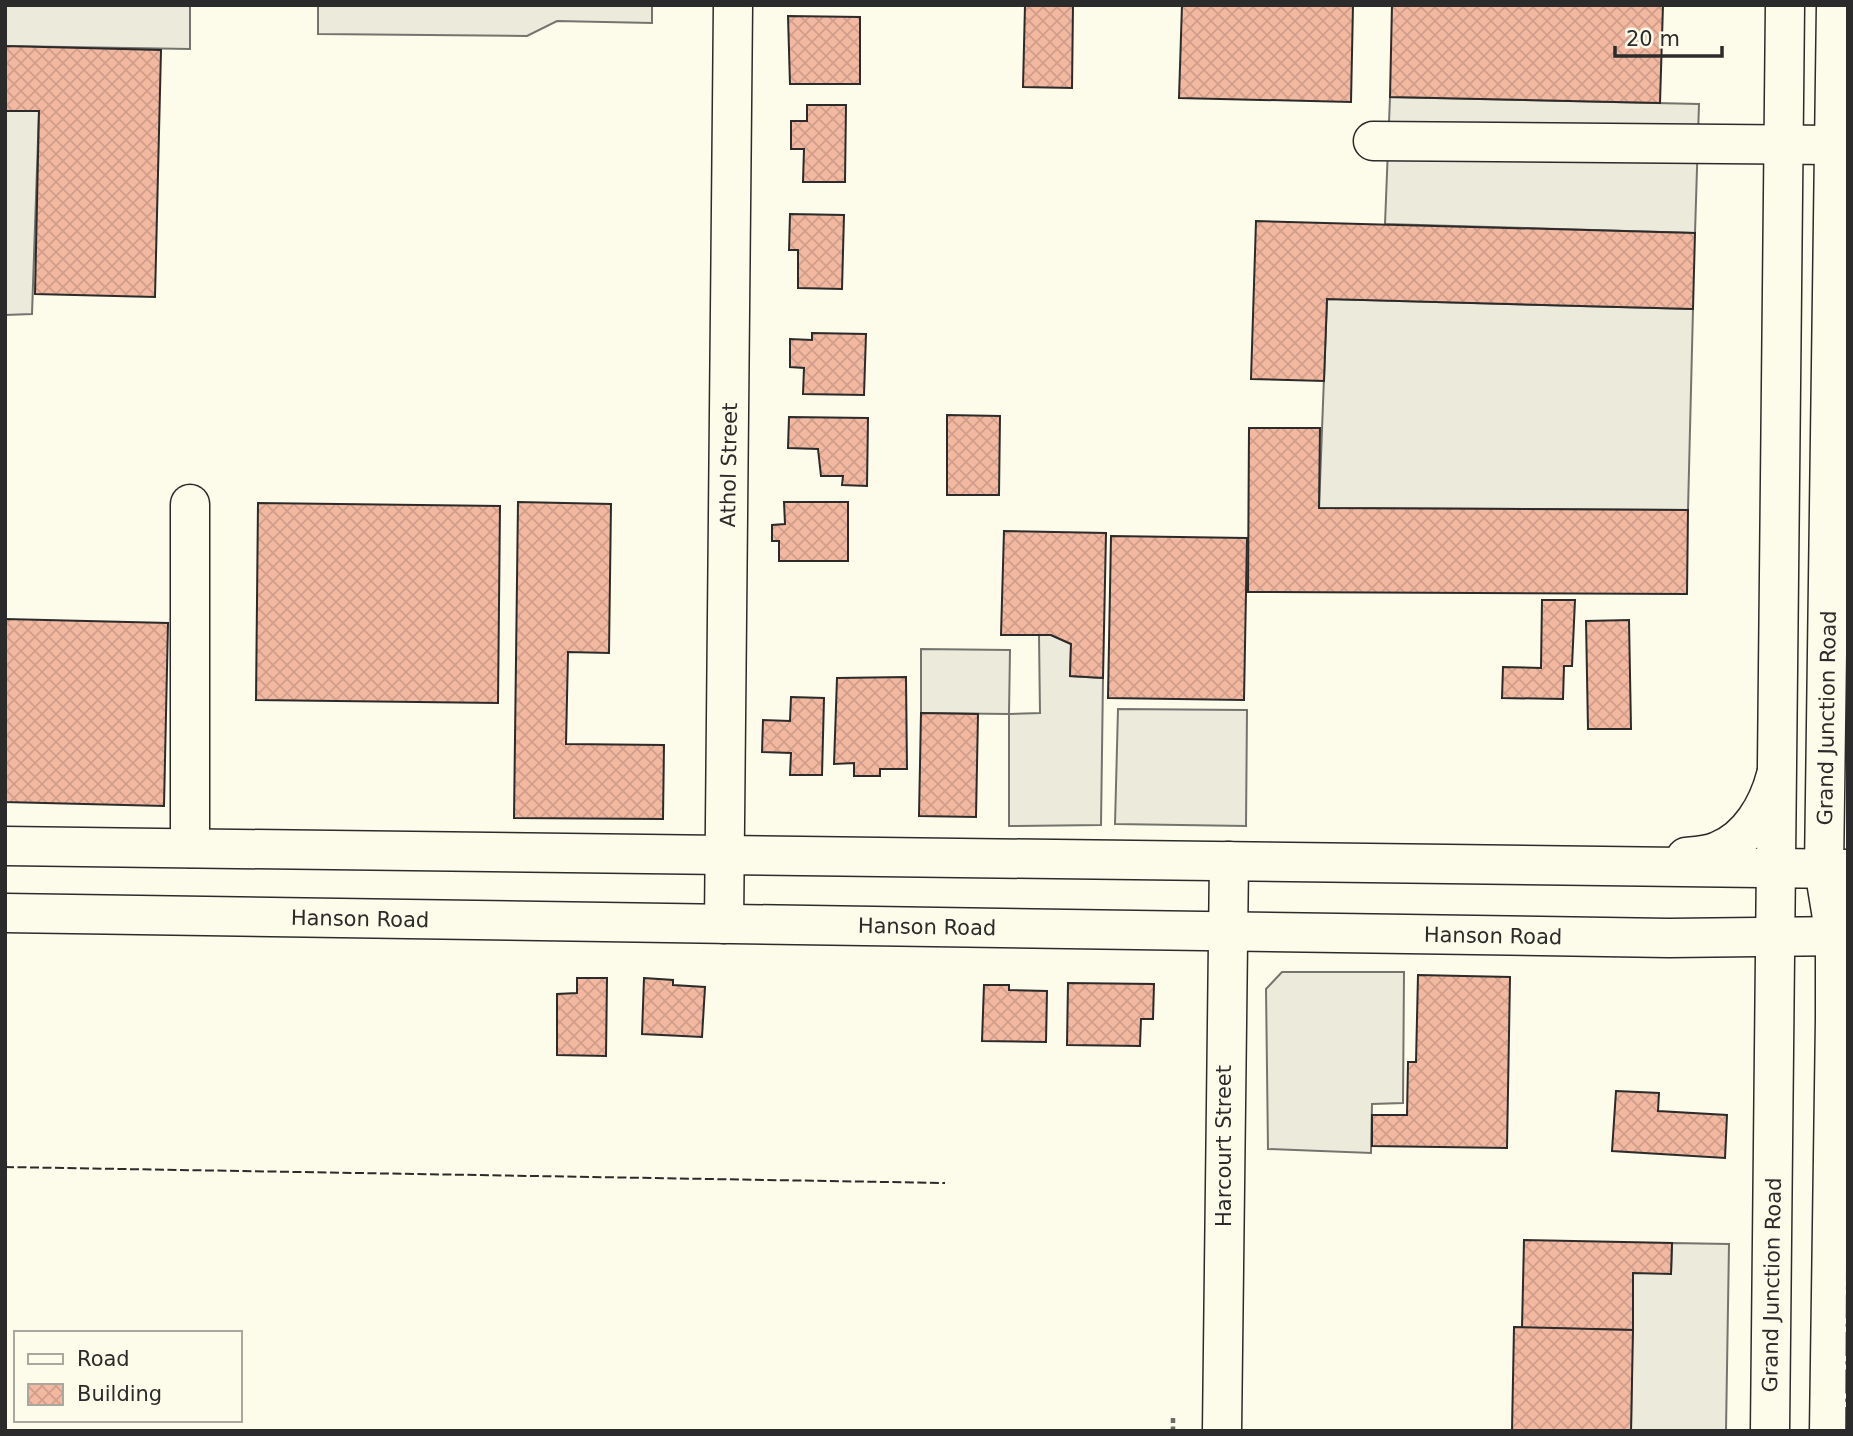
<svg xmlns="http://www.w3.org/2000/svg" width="1853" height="1436" font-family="'DejaVu Sans',sans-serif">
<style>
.parking{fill:#eceadb;stroke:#74746e;stroke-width:2}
.building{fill:url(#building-cross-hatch);stroke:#2b2b2b;stroke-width:2}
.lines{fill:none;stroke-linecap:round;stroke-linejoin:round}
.minor-casing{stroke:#2b2b2b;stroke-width:41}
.major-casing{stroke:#2b2b2b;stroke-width:41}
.highway-casing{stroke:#2b2b2b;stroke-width:41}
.path{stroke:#6a6964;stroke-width:4.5;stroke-dasharray:5 3.5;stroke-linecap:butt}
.minor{stroke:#fdfbea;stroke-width:38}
.major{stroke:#fdfbea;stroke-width:38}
.highway{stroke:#fdfbea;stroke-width:38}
.fence{stroke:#2b2b2b;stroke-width:2;stroke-dasharray:9 3.5;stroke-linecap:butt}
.power{stroke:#c62828;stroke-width:2;stroke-dasharray:24 5 3.5 5;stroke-linecap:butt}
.labels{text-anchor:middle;stroke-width:5;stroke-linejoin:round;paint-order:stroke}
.street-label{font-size:21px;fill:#2b2b2b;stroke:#fdfbea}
</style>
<defs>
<pattern id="building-cross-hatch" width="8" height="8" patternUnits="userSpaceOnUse" patternTransform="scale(1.75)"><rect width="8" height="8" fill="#f2b8a0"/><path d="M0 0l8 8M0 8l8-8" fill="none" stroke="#d09e8a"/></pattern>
</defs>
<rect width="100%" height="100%" fill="#fdfbea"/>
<!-- parking -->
<g class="parking">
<polygon points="5,5 190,5 190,49 5,46"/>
<polygon points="318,5 652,5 652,23 557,21 527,36 318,34"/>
<polygon points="1390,97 1699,104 1695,233 1385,224"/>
<polygon points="5,111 39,111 32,314 5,315"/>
<polygon points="1327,299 1693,309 1688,510 1319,508"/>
<polygon points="1039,635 1051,635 1071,644 1070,676 1103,678 1101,825 1009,826 1009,714 921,713 921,649 1010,650 1009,714 1040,713"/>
<polygon points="1118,709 1247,710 1246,826 1115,824"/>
<polygon points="1282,972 1404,972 1403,1103 1372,1104 1371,1153 1268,1149 1266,989"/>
<polygon points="1672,1243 1729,1244 1726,1431 1631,1431 1633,1273 1671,1273"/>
</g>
<!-- building -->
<g class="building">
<polygon points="1025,5 1073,5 1072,88 1023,87"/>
<polygon points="1182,5 1353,5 1351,102 1179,98"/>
<polygon points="1392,5 1663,5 1660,103 1390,97"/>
<polygon points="788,16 860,17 860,84 790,84"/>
<polygon points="5,46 161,50 155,297 35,294 39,111 5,111"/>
<polygon points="807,105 846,105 845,182 803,182 804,149 791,149 791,121 807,121"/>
<polygon points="790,214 844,215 842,289 798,288 798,250 789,250"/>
<polygon points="1256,221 1695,233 1693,309 1327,299 1324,381 1251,379"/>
<polygon points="812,333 866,334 864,395 803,394 804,368 790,367 790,339 812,340"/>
<polygon points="947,415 1000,416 999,495 947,495"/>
<polygon points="789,417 868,418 867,486 842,485 843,476 821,476 818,449 788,448"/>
<polygon points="1249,428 1320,428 1319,508 1688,510 1687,594 1248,592"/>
<polygon points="518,502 611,504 609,653 568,652 566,744 664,745 663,819 514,818"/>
<polygon points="784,502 848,502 848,561 779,561 779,541 772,541 772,525 785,524"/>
<polygon points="258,503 500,506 498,703 256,700"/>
<polygon points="1004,531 1106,533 1103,678 1070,676 1071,644 1051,635 1001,635"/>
<polygon points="1111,536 1247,538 1244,700 1108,698"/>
<polygon points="1542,600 1575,600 1572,666 1564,666 1563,699 1502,698 1503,667 1541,668"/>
<polygon points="5,619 168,623 164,806 5,802"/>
<polygon points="1629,620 1631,729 1588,729 1586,621"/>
<polygon points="906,677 907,769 880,769 880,776 854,776 854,763 834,764 837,678"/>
<polygon points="791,697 824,698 822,775 790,775 791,753 762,752 763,720 790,721"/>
<polygon points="921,713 978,714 976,817 919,816"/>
<polygon points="1418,975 1510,977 1507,1148 1372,1146 1372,1115 1407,1115 1408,1062 1416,1062"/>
<polygon points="577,978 607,978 606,1056 557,1055 557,994 577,993"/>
<polygon points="644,978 673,980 673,985 705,987 702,1037 642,1034"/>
<polygon points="1068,983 1154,984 1153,1019 1141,1019 1140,1046 1067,1045"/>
<polygon points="984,985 1009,985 1009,990 1047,991 1046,1042 982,1041"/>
<polygon points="1616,1091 1659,1093 1658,1111 1727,1115 1725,1158 1612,1151"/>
<polygon points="1524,1240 1672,1243 1671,1274 1633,1273 1633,1330 1522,1328"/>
<polygon points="1514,1327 1633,1330 1631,1431 1512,1431"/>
</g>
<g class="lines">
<!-- minor casing -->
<g class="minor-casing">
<g id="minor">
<polyline points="1373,141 1834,145"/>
<polyline points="190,504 190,848"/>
<polyline points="724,924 733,5"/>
<polyline points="1222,1431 1229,861"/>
</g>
</g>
<!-- major casing -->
<g class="major-casing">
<g id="major">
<polyline points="5,846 1848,869"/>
<path d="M1686,857c10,-1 23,-2 32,-6 31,-12 50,-45 58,-76"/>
<polyline points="5,913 1669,938 1848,936"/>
</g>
</g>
<!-- highway casing -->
<g class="highway-casing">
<g id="highway">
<polyline points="1770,1431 1785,5"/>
<polyline points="1829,1431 1835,1019 1835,936 1824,869 1836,5"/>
</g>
</g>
<!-- path -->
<polyline class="path" points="1173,1418 1173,1431"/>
<!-- minor -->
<use href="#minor" class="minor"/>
<!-- major -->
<use href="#major" class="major"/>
<!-- highway -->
<use href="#highway" class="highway"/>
<!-- fence -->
<polyline class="fence" points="5,1167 945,1183"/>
<!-- power -->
<polyline class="power" points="1846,1431 1848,1102"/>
</g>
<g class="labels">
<!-- street labels -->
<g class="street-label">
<text transform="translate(729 465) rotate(-89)" y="7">Athol Street</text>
<text transform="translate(1827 718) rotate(-89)" y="7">Grand Junction Road</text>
<text transform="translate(360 919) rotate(1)" y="7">Hanson Road</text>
<text transform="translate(927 927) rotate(1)" y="7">Hanson Road</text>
<text transform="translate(1493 936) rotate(1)" y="7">Hanson Road</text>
<text transform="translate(1224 1146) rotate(-90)" y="7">Harcourt Street</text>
<text transform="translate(1772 1285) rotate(-89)" y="7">Grand Junction Road</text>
</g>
</g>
<!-- border -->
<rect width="1853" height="1436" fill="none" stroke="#2b2b2b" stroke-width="14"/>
<!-- legend -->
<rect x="14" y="1331" width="228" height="91" fill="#fdfbea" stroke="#a9a89e" stroke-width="2"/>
<rect x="28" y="1354" width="35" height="10" fill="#fdfbea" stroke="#a9a89e" stroke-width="2"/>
<text x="77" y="1366" font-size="21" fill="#2b2b2b">Road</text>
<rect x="28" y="1384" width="35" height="21" fill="url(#building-cross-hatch)" stroke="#a9a89e" stroke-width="2"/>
<text x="77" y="1401" font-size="21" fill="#2b2b2b">Building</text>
<!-- scale -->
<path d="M1615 46v10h107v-10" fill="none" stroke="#2b2b2b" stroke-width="3.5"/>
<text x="1626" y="46" font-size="21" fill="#2b2b2b" stroke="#fdfbea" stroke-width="5" paint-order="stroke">20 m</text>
</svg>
